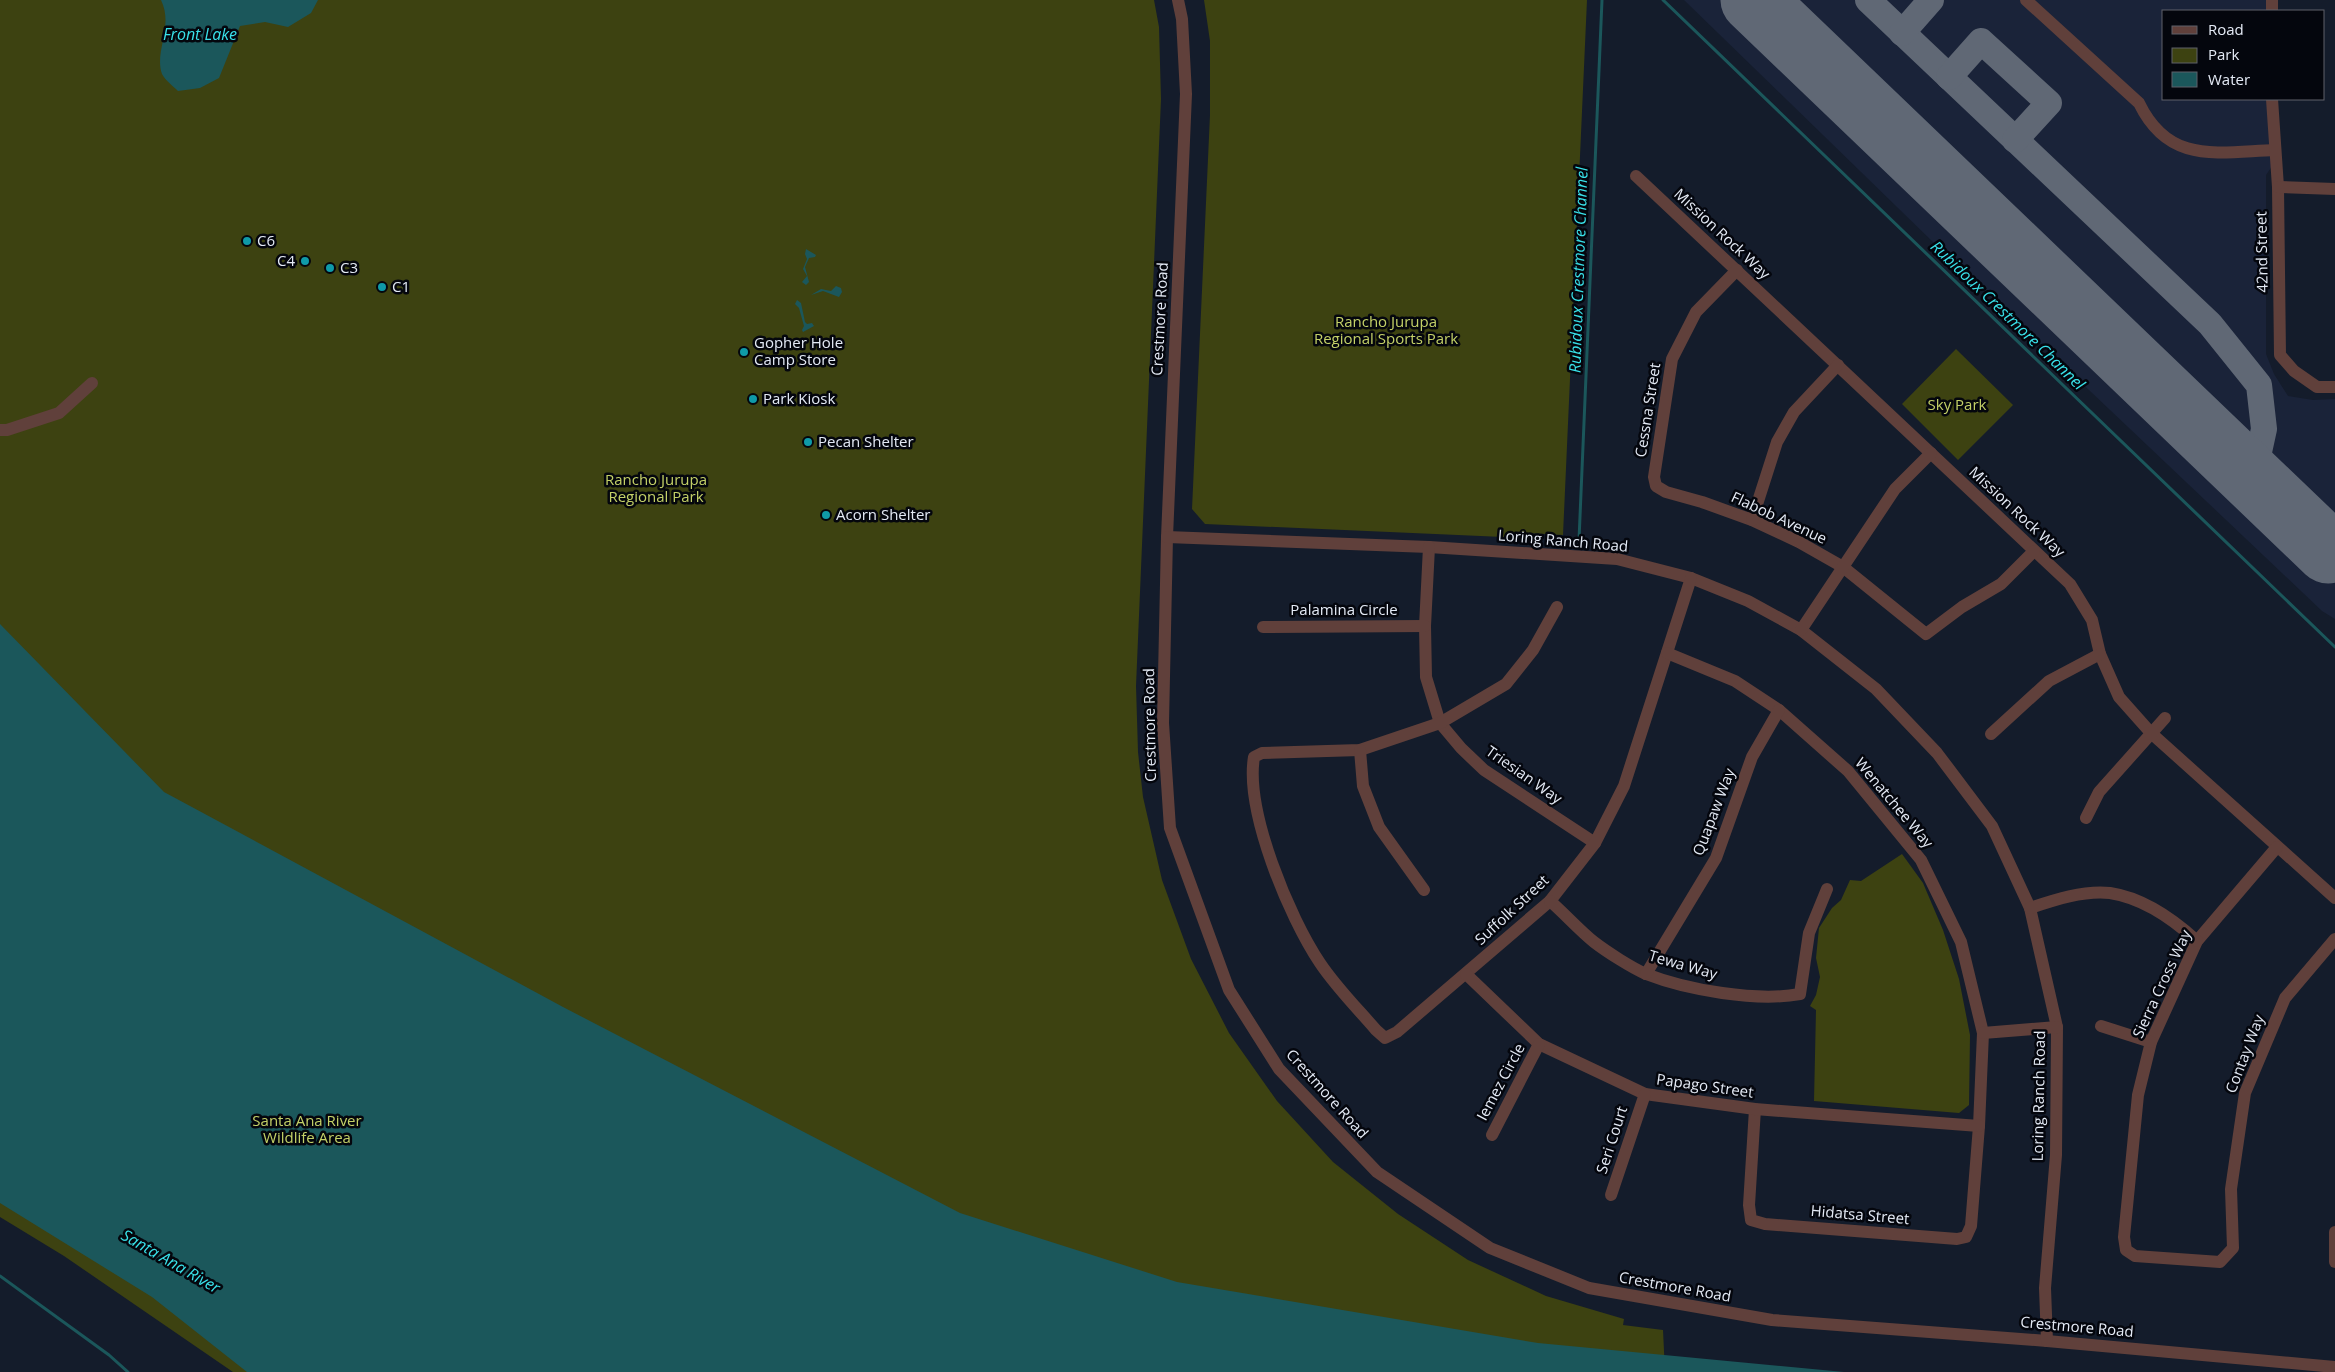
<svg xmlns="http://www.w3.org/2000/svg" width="2335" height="1372" font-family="'Open Sans',sans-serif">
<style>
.built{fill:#1a2339}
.green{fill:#3d4211}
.water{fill:#1b575b}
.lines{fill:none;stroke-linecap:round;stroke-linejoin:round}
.stream{stroke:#1b575b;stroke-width:3}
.taxiway{stroke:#606875;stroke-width:26}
.runway{stroke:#606875;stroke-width:65}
.minor{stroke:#60403b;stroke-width:12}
.culture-dot{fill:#0f9aa8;stroke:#04060d;stroke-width:2}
.labels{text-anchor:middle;stroke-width:5;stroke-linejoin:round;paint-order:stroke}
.street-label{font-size:15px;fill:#e4eaf5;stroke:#04060d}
.poi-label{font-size:15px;fill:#e4eaf5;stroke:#04060d;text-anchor:start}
.park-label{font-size:15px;fill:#c4d168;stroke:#04060d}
.water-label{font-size:16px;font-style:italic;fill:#39e1e9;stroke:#04060d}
</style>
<rect width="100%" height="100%" fill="#141c2b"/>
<!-- built -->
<polygon class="built" points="1684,0 2277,0 2277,11 2164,11 2164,99 2277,99 2279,156 2266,175 2266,354 2274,374 2288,396 2313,400 2335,399 2335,619 2322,611 1934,243"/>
<!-- green -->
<g class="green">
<polygon points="0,0 1154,0 1159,27 1161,99 1136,686 1138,752 1143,797 1162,880 1191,959 1229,1033 1277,1101 1333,1162 1398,1214 1468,1260 1546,1296 1624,1319 1623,1325 1663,1330 1665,1372 233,1372 64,1256 0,1217"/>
<polygon points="1204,0 1587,0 1563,535 1528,533 1527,538 1205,524 1192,509 1210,115 1210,41"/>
<polygon points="1956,349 2013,405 1958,460 1902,404"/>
<polygon points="1902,854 1923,883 1943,930 1959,979 1970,1035 1969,1105 1959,1113 1814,1101 1816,1010 1810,1006 1816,995 1820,977 1816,958 1819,928 1832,908 1841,900 1850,880 1861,881"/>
</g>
<!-- water -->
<g class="water">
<path d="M161,0h157l-7,13 -23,14 -23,-5 -25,4 -21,52 -19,10 -22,3c-4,-4 -13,-11 -16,-17 -8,-23 12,-47 -1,-74z"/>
<polygon points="806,249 816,255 815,257 809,258 805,267 809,282 806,285 802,282 807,276 803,269 807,259 805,254"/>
<polygon points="836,286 841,288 842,292 839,297 823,291 811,295 821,289 831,291"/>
<polygon points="797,300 801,303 805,322 807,324 812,323 814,326 803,332 802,330 804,326 799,308 795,304"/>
<polygon points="0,624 164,792 563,1007 960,1213 1177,1282 1538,1343 1844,1372 247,1372 152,1297 0,1203"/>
</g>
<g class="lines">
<!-- stream -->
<g class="stream">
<polyline points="1663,0 2335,647"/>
<polyline points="1579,540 1602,0"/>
<polyline points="0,1276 109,1355 128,1372"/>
</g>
<!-- taxiway -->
<g class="taxiway">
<polyline points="1868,0 2210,324 2259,385 2264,429 2257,461 2242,468"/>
<polyline points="1902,33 1931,0"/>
<polyline points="1949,77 1981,41 2049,103 2015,140"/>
</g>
<!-- runway -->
<polyline class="runway" points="1753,0 2328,551"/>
<!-- minor -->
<g class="minor">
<polyline points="1178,0 1182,19 1186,94 1167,537 1163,723 1170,828 1229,990 1279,1069 1377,1172 1490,1248 1589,1288 1772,1320 2047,1341 2335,1367"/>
<path d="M2026,0l113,103c30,62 78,49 136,47"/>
<polyline points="2272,11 2272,0"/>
<polyline points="2272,99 2278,187 2280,355 2294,371 2317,387 2335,387"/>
<polyline points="1636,176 2070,584 2092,620 2100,654 2119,697 2151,733 2335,898"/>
<polyline points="2278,187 2335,189"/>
<polyline points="1737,270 1696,312 1672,359 1654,477 1656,486 1666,492 1702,502 1752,520 1799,542 1843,567 1926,634 1962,607 2001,584 2034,551"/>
<polyline points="0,430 7,430 59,413 92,383"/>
<polyline points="1752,520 1777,442 1794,412 1838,365"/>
<polyline points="1167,537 1429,547 1617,559 1691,578 1748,601 1801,630 1876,689 1937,753 1992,826 2030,908 2057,1027 2056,1155 2045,1288 2047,1341"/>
<polyline points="1429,547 1425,626 1426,677 1440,723 1461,748 1484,770 1595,843"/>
<path d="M1557,607l-24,43 -27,34 -66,39 -80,27 -98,3 -8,4c-9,54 35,160 66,206 16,24 37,45 56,67l9,8 12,-6 153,-131 45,-58 29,-57 67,-208"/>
<polyline points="1263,627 1425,626"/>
<polyline points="1801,630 1895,489 1931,453"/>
<polyline points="1667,653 1735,681 1779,710 1848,771 1921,860 1961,942 1983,1033 1979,1126 1971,1226 1966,1237 1957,1239 1765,1224 1751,1220 1749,1205 1755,1109"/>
<polyline points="1991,734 2049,681 2100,654"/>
<polyline points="1360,750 1363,786 1379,827 1424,890"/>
<polyline points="2086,818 2099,792 2165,718"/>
<polyline points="2277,847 2197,941 2151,1042 2138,1095 2124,1237 2126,1250 2135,1256 2220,1262 2233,1248 2231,1189 2245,1093 2285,998 2335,939"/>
<path d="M1550,901c15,13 29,29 44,41 13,10 38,26 52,32 41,16 111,28 154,20l9,-61 18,-44"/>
<path d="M2030,908c24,-8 54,-18 80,-15 33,5 63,26 87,48"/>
<polyline points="1466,974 1539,1044 1645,1094 1755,1109 1979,1126"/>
<polyline points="1646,974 1716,858 1752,757 1779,710"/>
<polyline points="2101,1026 2151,1042"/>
<polyline points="1983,1033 2057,1027"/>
<polyline points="1492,1135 1539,1044"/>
<polyline points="1611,1195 1645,1094"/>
<polyline points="2335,1232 2335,1262"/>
</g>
</g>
<!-- markers -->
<g class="culture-dot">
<circle cx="247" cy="241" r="5"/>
<circle cx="305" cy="261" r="5"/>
<circle cx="330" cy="268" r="5"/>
<circle cx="382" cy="287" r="5"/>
<circle cx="744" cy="352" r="5"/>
<circle cx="753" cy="399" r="5"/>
<circle cx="808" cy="442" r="5"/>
<circle cx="826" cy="515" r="5"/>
</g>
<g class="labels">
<!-- street labels -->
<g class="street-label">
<text transform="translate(1722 234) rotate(43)" y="5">Mission Rock Way</text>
<text transform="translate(2262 252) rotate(-91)" y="5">42nd Street</text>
<text transform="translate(1160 319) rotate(-87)" y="5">Crestmore Road</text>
<text transform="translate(1648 410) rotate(-81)" y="5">Cessna Street</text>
<text transform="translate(2017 512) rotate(43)" y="5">Mission Rock Way</text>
<text transform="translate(1779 518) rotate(25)" y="5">Flabob Avenue</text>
<text transform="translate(1563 541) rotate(5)" y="5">Loring Ranch Road</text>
<text x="1344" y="615">Palamina Circle</text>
<text transform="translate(1150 725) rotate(-91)" y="5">Crestmore Road</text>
<text transform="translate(1524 775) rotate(35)" y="5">Triesian Way</text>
<text transform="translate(1894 803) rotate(50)" y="5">Wenatchee Way</text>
<text transform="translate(1714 812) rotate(-69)" y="5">Quapaw Way</text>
<text transform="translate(1512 910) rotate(-43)" y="5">Suffolk Street</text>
<text transform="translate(1683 965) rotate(16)" y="5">Tewa Way</text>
<text transform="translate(2162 984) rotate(-65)" y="5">Sierra Cross Way</text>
<text transform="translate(2245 1054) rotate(-69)" y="5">Contay Way</text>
<text transform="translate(1501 1082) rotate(-62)" y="5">Iemez Circle</text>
<text transform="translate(1705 1086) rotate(8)" y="5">Papago Street</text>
<text transform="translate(1327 1094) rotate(48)" y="5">Crestmore Road</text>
<text transform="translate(2039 1096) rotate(-89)" y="5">Loring Ranch Road</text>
<text transform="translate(1612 1140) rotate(-72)" y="5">Seri Court</text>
<text transform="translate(1860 1215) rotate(5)" y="5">Hidatsa Street</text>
<text transform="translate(1675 1287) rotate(10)" y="5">Crestmore Road</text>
<text transform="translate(2077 1327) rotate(5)" y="5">Crestmore Road</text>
</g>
<!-- poi labels -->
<g class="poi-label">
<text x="257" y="246">C6</text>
<text x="295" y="266" text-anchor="end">C4</text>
<text x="340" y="273">C3</text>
<text x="392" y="292">C1</text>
<text x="754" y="348">Gopher Hole<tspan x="754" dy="17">Camp Store</tspan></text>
<text x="763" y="404">Park Kiosk</text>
<text x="818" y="447">Pecan Shelter</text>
<text x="836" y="520">Acorn Shelter</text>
</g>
<!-- park labels -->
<g class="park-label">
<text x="1386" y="327">Rancho Jurupa<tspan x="1386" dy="17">Regional Sports Park</tspan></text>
<text x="1957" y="410">Sky Park</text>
<text x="656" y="485">Rancho Jurupa<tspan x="656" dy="17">Regional Park</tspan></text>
<text x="307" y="1126">Santa Ana River<tspan x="307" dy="17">Wildlife Area</tspan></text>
</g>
<!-- water labels -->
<g class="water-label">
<text x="200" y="40">Front Lake</text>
<text transform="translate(1578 270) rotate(-88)" y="6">Rubidoux Crestmore Channel</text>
<text transform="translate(2008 315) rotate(44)" y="6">Rubidoux Crestmore Channel</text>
<text transform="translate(171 1261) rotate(30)" y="6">Santa Ana River</text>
</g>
</g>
<!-- legend -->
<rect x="2162" y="10" width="162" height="90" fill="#04060d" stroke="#5e616a"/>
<rect x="2172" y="26" width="25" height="8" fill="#60403b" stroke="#5e616a"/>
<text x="2208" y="35" font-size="15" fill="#e4eaf5">Road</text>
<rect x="2172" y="48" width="25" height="15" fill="#3d4211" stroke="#5e616a"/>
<text x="2208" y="60" font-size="15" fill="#e4eaf5">Park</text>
<rect x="2172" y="72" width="25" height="15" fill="#1b575b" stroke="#5e616a"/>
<text x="2208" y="85" font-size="15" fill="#e4eaf5">Water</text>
</svg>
